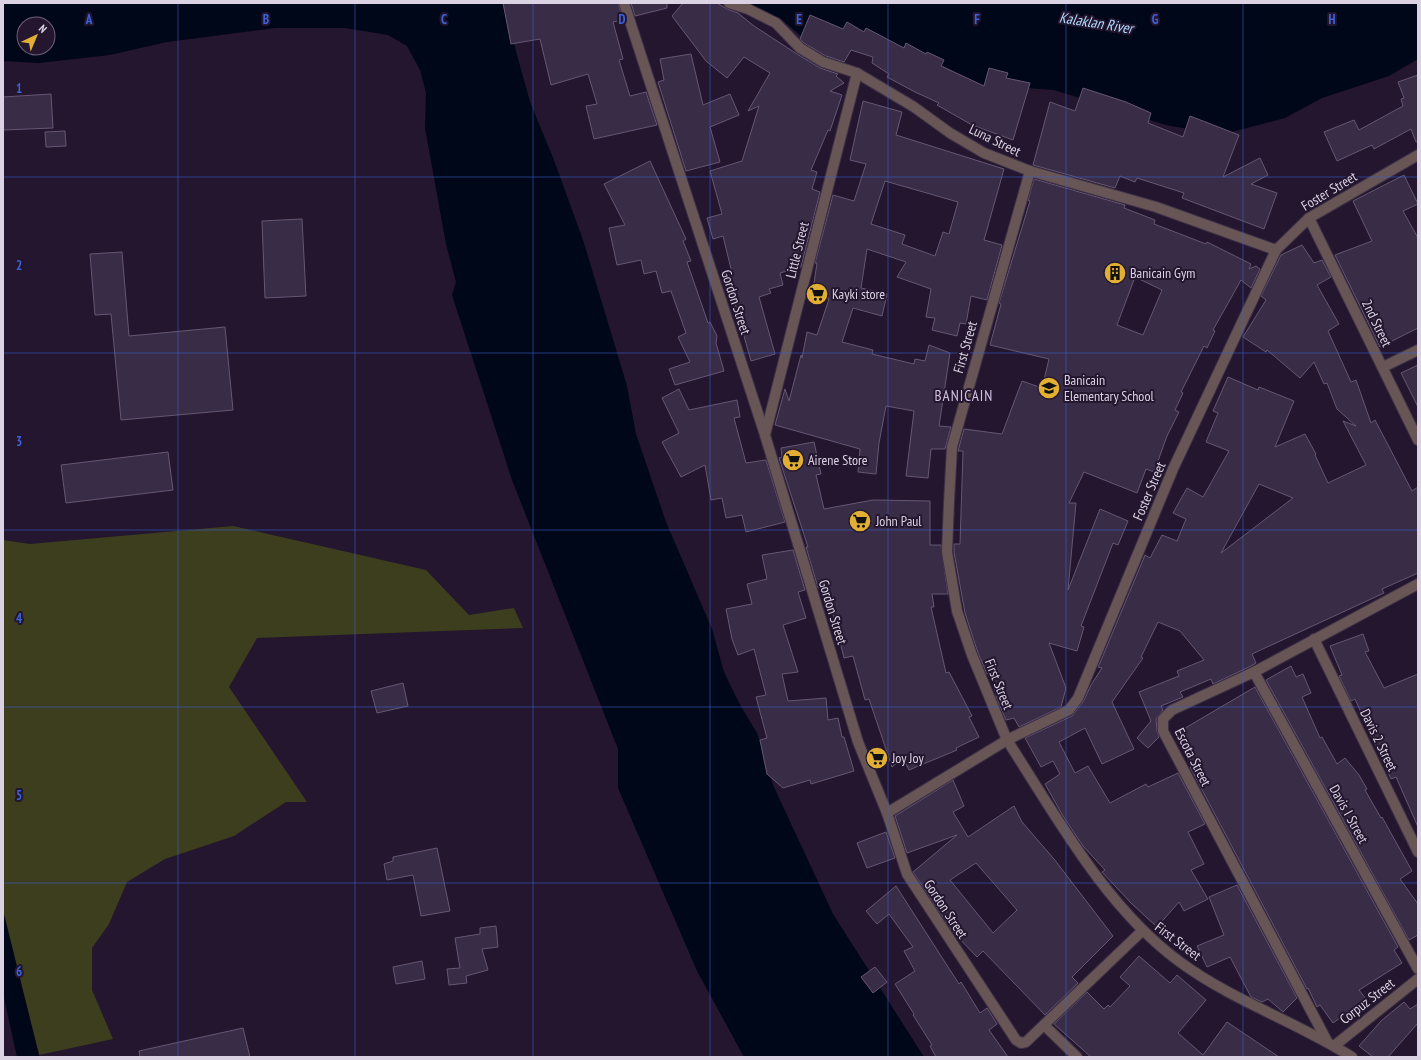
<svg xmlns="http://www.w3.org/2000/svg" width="1421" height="1060" font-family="'PT Sans Narrow',sans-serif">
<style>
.green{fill:#3c3e1e}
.water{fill:#000718;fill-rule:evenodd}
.building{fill:#392c46;stroke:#665774;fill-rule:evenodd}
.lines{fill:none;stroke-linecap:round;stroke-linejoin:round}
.minor-casing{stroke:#3d3047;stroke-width:12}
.tertiary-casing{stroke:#3d3047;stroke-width:12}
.minor{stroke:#675655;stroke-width:10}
.tertiary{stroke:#675655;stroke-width:10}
.grid{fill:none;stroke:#3a62da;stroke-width:1;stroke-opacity:0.55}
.labels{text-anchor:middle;stroke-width:4;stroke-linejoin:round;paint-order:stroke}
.street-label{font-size:14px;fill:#dbd3e4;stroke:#23162e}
.poi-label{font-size:14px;fill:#dbd3e4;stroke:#23162e;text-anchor:start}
.water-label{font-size:15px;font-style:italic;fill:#acd9fc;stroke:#23162e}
.neighbourhood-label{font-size:15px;letter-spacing:1px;fill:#d2c1e2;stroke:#23162e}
.grid-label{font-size:13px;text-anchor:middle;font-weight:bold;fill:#3a62da;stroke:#23162e;stroke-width:4;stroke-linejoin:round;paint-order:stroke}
</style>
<rect width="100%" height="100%" fill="#23162e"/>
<!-- green -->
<polygon class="green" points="233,526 426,570 469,615 514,608 523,628 257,638 229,687 307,802 286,802 234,836 165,859 127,882 109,924 92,948 92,990 113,1039 39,1055 3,912 3,540 30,544"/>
<!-- water -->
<g class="water">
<path d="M3,3h503l8,41 16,58 24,58 30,83 43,143 9,48 30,88 46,107 12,43 15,31 18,30 16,52 60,129 91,143h-180l-47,-86 -79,-183v-39l-106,-269 -60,-185 4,-13 -10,-38 -21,-116 1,-35 -6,-23 -13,-24 -19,-11 -43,-7h-70l-108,14 -57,13 -71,8 -36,-2zM24,24h24v24h-24z"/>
<polygon points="741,3 1418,3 1418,59 1389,76 1322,98 1285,118 1220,135 1166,125 1054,90 982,85 933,61 801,36 780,18"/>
<polygon points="3,910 39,1055 40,1057 17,1057 3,993"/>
</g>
<!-- building -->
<g class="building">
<polygon points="503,3 618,3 623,20 613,22 623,59 619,60 630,96 646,92 657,125 594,139 586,106 597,104 588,74 551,85 540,39 511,44"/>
<polygon points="631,3 667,3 667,8 635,16"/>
<polygon points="683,3 717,3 727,9 738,13 754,26 797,54 820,68 838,74 836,76 844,83 830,91 842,95 830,131 828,130 811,170 817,172 812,189 820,192 801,267 780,273 783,285 769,289 771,293 759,297 775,354 751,361 735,304 733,305 724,276 732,273 723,236 713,239 707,218 722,214 710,171 742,161 759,106 748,111 770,73 744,57 727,78 706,61 672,16"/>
<polygon points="810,15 843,29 847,22 864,32 866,28 904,48 906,43 926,54 927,52 944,60 941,66 984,86 989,68 1008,73 1006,78 1030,83 1013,140 972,125 937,105 939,103 915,92 887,77 889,74 872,63 873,57 851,50 844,62 826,56 804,43 800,39"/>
<polygon points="691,54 703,105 730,94 739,115 710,127 720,162 686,171 658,82 664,80 660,59"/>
<polygon points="1418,75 1418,141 1416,142 1411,129 1374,149 1372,145 1337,161 1324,132 1354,120 1359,130 1403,106 1401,99 1404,98 1398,82"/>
<polygon points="1083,88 1126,102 1151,113 1148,123 1183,137 1190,116 1239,135 1223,177 1260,158 1268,175 1251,184 1277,193 1264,229 1182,198 1184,193 1137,178 1135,182 1120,176 1115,188 1033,165 1050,102 1075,111"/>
<polygon points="51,94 53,128 3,130 3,97"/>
<path d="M863,101l39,11 -6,23 108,34 -20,71 18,5 -15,55 -16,-4 -5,28 -6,-1 -3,13 -25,-6 3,-12 -9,-1 5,-28 -34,-12 9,-15 -39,-13 -6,39 26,6 -5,22 -29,-8 -11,34 31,8 -1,4 42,10 1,-5 10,2 4,-16 21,8 -11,73 12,1 -6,22h-14l-3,29 -22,-2 8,-65 -28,-5 -7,37 -3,31 -18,-2 2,-23 -85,-24 10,-36 4,12 12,-46 1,3 5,-26 10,3 12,-36 -17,-3 5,-33h-2l18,-68 21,6 12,-37 -16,-4zM885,181l73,21 -9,32 -6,-2 -8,24 -33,-12 3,-9 -34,-11z"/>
<polygon points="65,131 66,146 46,147 45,132"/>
<polygon points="650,161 686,239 683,241 691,261 687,262 708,323 710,322 717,336 716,343 724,371 675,385 669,369 690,362 678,337 686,333 671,291 662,293 656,271 644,274 641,260 617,265 609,228 625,225 604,184"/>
<polygon points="1404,175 1418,204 1403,211 1418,238 1418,328 1380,347 1335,255 1372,241 1353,201"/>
<path d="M1034,179l91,26 -1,3 31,12 -1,4 52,20 1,-2 44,22 -2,5 7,-3 4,3 -9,19 -10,-8 -28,50 2,1 -8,17 -3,-2 -23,46 2,1 -8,17 4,2 -12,24 -13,36 -8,-3 -9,24 -53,-21 -15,31h7l-8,87 32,-81 28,12 -10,24 -5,-2 -32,83 3,1 -7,24 -28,-8 17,45 -5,19 -42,20 -5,-9 -8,2 -9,-21 -6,-26 -4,1 -9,-21 -13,-40 -11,-61v-8h6l3,-93h-5l6,-22 38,5 20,-53 20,7 7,-29 -59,-14 11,-41 -2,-1 31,-102 -2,-1zM1135,277l27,13 -19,45 -26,-10z"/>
<polygon points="302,219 306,296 265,298 262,221"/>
<path d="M1302,245l12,18 8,-3 9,17 -14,8 22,39 -11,7 23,51 5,-2 15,43 4,-3 37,71 6,-4v86l-36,16 2,4 -132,61 4,9 -5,3 -38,18 -2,-5 -31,13 3,5 -22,9 2,4 -7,9 1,12 2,6 -11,11 -11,-10 14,-17 -12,-29 40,-16 -2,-5 27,-11 -24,-29 -22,-9 -17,35 2,1 -31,44 22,47 -32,15 -17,-36 -26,14 16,31 13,-7 22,37 36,-19 2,3 30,-14 27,51 -17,8 16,32 -13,6 17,29 -24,12 -5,-9 -22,25 -26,-24 -29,-31 3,-2 -22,-24 -20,-30 -18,-32 15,-10 -7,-13 -12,6 -16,-29 47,-22 11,-14 8,-17 11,-17 -4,-1 4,-9 43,-103 5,3 12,-23 15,6 9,-22 -13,-6 14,-25 16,9 26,-46 -23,-9 12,-29 -5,-2 15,-34 30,13 1,-3 35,14 -19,46 30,-13 11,20 -1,1 13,28 38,-18 -23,-44 13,5 -19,-17 -10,-26 -3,1 -10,-22 -14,16 -33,-28 -1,2 -23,-15 23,-37 -5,-4 20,-41zM1259,484l34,14 -72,55z"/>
<polygon points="122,252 129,336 225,327 233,410 121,420 111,314 95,315 90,254"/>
<polygon points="1418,365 1418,407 1401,373"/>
<polygon points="679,389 689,410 737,400 740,417 734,418 746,463 766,460 785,522 746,532 742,515 726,518 722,498 711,500 705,465 681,477 662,442 679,433 662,398"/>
<polygon points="814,442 821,474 816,475 824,509 873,500 930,501 930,545 941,545 948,594 932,594 934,607 931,607 946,673 949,672 972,716 969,717 979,737 956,748 957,750 909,770 903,758 892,767 869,699 865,700 853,656 844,658 826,586 818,588 806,547 808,547 779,458 782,457 781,448"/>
<polygon points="168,452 173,490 66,503 61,465"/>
<polygon points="793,550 805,590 798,592 806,618 783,625 798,672 782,674 788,701 826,698 828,720 838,718 842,737 844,737 854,771 811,784 810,780 783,788 767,774 760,740 767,738 756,697 766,695 754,649 738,655 732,639 726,609 752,604 747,584 767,579 762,555"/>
<polygon points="1363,634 1369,651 1365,652 1384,688 1418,674 1418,827 1396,777 1391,779 1355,699 1351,701 1339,676 1342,675 1330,646"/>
<polygon points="1291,666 1296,677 1303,674 1311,693 1302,697 1320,738 1322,737 1337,764 1345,758 1359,775 1367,789 1365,790 1381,818 1382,817 1412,871 1400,879 1418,904 1418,935 1409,940 1266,680"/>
<polygon points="403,683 408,706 377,713 371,691"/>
<polygon points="1255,687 1398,947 1394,950 1402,963 1359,990 1366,999 1333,1023 1320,1005 1317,1007 1308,988 1307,989 1190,767 1192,766 1190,759 1175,734"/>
<path d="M953,780l11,26 -11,6 15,25 46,-31 8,16 32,37 59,77 -41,41 6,6 -33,32 -62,-64 -6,6 -24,-25 -40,-60 44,-37 -50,18 -12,-37zM976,863l41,47 -24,23 -43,-53z"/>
<polygon points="886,832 895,858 867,868 857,843"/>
<polygon points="437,848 450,911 421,916 413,875 387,880 384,864 393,861 393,857"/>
<polygon points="1237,885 1297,998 1283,1012 1268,999 1262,1002 1251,997 1230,957 1207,967 1197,946 1224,935 1209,897"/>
<polygon points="896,886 959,984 961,982 980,1013 987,1008 997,1024 989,1030 1008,1057 936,1057 930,1046 932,1045 913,1015 914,1014 895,984 915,971 904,951 913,947 889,914 877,924 866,911"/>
<polygon points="496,926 498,947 482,949 488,970 466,976 467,983 449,985 447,969 460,968 455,938 480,934 480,928"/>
<polygon points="1139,956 1170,983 1177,975 1206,1000 1178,1033 1203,1055 1227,1022 1279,1057 1091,1057 1054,1024 1087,992 1104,1009 1108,1005 1110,1007 1130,986 1120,977"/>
<polygon points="422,961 425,979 396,984 393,967"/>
<polygon points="875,967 887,982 873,993 861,977"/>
<polygon points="1404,1002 1410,1009 1418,1004 1418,1023 1388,1057 1373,1057 1359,1046 1381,1021"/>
<polygon points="243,1028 250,1057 140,1057 139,1051"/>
</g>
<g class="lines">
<!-- minor casing -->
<g class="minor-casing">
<g id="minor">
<polyline points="624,3 765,435 858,742 887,813 907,874 1016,1040 1021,1043 1026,1042 1142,931"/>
<polyline points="729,3 748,9 776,23 800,48 823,62 857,73 914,107 950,133 984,153 1030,171 1156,207 1276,250"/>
<polyline points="1309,218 1418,440"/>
<polyline points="1383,367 1418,350"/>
<polyline points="765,435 857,73"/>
<polyline points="1314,639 1418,852"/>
<polyline points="1254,672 1418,969"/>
<polyline points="887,813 1007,740 972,655 957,611 947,552 949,502 952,447 1030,171"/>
<polyline points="1044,1025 1077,1057"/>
<polyline points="1327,1041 1163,731 1163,719 1172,710 1254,672 1418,584"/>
</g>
</g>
<!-- tertiary casing -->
<g class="tertiary-casing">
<g id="tertiary">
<polyline points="1334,1046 1418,979"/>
<path d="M1352,1057c-55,-35 -119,-56 -172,-95 -74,-54 -124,-146 -173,-222l62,-30 9,-12 95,-229 103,-219 33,-32 109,-63"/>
</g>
</g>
<!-- minor -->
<use href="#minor" class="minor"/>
<!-- tertiary -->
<use href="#tertiary" class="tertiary"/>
</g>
<!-- grid -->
<path class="grid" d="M178,3v1054M355,3v1054M533,3v1054M710,3v1054M888,3v1054M1066,3v1054M1243,3v1054M3,177h1415M3,353h1415M3,530h1415M3,707h1415M3,883h1415"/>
<!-- icons -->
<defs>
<g id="building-disc" transform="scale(1.15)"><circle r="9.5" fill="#e2af34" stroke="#23162e"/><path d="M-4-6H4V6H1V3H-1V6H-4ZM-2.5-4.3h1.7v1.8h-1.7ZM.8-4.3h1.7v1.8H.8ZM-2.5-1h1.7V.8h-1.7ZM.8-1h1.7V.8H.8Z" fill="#111"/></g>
<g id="supermarket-disc" transform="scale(1.15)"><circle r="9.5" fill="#e2af34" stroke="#23162e"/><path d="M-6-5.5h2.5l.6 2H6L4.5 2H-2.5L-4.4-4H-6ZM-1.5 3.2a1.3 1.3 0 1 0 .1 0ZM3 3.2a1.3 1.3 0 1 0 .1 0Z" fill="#111"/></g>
<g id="school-disc" transform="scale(1.15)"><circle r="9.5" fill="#e2af34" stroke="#23162e"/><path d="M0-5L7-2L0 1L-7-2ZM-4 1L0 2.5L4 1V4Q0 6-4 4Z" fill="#111"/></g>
</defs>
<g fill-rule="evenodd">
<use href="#building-disc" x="1115" y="273"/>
<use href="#supermarket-disc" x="817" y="294"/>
<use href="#school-disc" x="1049" y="388"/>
<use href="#supermarket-disc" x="793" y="460"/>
<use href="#supermarket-disc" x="860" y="521"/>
<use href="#supermarket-disc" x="877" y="758"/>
</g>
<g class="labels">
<!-- street labels -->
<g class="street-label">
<text transform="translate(995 140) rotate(26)" y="5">Luna Street</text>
<text transform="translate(1329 191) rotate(-31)" y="5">Foster Street</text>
<text transform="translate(797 250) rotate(-76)" y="5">Little Street</text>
<text transform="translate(736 302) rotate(72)" y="5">Gordon Street</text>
<text transform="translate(1377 323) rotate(64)" y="5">2nd Street</text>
<text transform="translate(965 347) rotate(-74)" y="5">First Street</text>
<text transform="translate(1149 491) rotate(-67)" y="5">Foster Street</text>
<text transform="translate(833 612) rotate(73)" y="5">Gordon Street</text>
<text transform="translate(999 684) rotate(68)" y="5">First Street</text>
<text transform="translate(1379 740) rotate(64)" y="5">Davis 2 Street</text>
<text transform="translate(1193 757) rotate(63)" y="5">Escota Street</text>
<text transform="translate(1349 814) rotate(61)" y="5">Davis I Street</text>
<text transform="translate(946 909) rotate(57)" y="5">Gordon Street</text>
<text transform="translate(1178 941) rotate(37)" y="5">First Street</text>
<text transform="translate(1367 1001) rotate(-38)" y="5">Corpuz Street</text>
</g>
<!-- poi labels -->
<g class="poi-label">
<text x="1130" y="278">Banicain Gym</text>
<text x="832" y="299">Kayki store</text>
<text x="1064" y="385">Banicain<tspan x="1064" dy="16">Elementary School</tspan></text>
<text x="808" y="465">Airene Store</text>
<text x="876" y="526">John Paul</text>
<text x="892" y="763">Joy Joy</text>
</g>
<!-- water labels -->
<g class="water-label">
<text transform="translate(1096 23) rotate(9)" y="5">Kalaklan River</text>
</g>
<!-- neighbourhood labels -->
<g class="neighbourhood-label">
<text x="964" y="401">BANICAIN</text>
</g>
</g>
<g class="grid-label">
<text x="89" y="24">A</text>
<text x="266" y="24">B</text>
<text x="444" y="24">C</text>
<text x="622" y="24">D</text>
<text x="799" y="24">E</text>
<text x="977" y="24">F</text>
<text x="1155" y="24">G</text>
<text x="1332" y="24">H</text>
<text x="19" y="93">1</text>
<text x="19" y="270">2</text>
<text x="19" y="446">3</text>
<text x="19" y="623">4</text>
<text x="19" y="800">5</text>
<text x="19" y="976">6</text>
</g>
<!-- border -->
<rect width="1421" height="1060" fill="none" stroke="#dbd3e4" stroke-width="8"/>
<!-- north arrow -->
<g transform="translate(36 36) rotate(44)"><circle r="19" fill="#23162e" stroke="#6d6277"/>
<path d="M0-3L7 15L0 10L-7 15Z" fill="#e2af34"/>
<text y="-6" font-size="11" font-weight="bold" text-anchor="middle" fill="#dbd3e4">N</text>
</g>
</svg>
